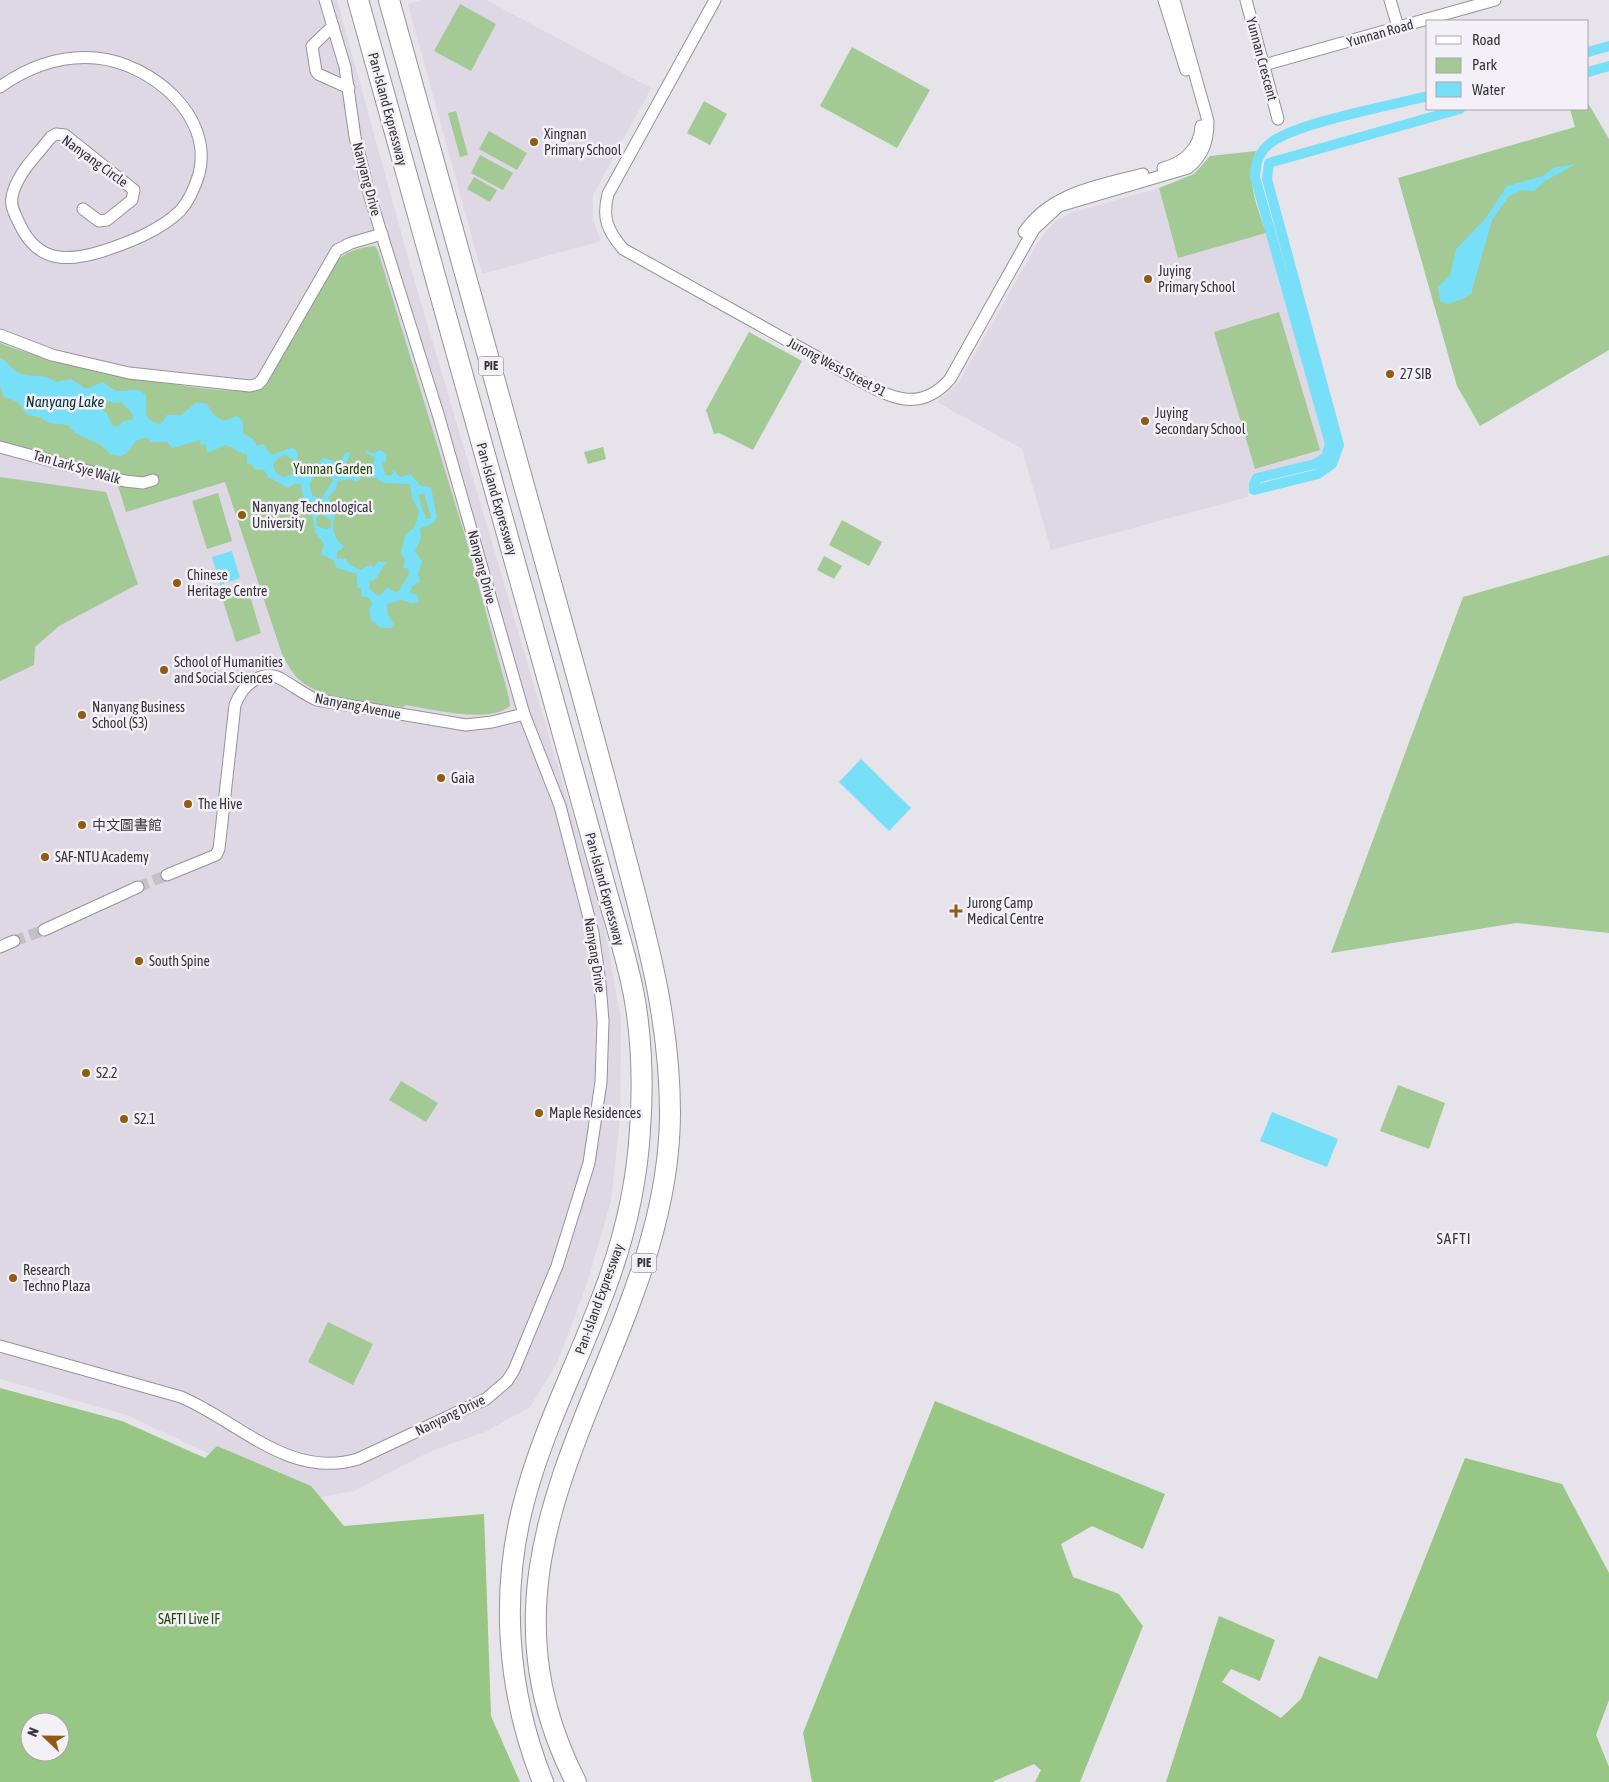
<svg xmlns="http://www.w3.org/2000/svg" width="1609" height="1782" font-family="'Asap Condensed','Noto Sans SC',sans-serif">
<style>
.built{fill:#ded7e4}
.green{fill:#a3c994}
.forest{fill:#98c685;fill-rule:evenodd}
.water{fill:#78dff8;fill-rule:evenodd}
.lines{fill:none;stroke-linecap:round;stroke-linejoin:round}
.canal{stroke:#78dff8;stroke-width:10}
.river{stroke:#78dff8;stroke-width:18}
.minor-tunnel{stroke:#c3c0c6;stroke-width:11;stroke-dasharray:11 5.5;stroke-linecap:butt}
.minor-casing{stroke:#969399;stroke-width:13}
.motorway-casing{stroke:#969399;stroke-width:22}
.minor{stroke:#fff;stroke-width:11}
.motorway{stroke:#fff;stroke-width:20}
.poi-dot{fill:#925b12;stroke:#f4f0f7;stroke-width:2}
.labels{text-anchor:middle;stroke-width:5;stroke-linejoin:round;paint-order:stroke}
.shield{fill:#f4f0f7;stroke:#706d71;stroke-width:1}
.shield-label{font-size:12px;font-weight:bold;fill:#373538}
.street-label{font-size:14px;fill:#373538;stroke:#f4f0f7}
.poi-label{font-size:14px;fill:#373538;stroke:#f4f0f7;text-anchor:start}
.park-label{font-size:14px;fill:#204b06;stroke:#f4f0f7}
.water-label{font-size:15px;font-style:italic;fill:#00313b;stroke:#f4f0f7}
.neighbourhood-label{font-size:15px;letter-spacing:1px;fill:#373538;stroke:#f4f0f7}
</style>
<rect width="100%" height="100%" fill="#e6e3ea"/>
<!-- built -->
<g class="built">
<polygon points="0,0 337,0 412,272 603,919 621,1020 620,1119 611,1201 586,1286 557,1363 530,1407 487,1431 431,1451 354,1491 315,1498 212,1455 127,1415 0,1379"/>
<polygon points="422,0 486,0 651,88 593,195 593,220 601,241 482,274 408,4"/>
<polygon points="1159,188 1178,257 1266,233 1325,440 1325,448 1319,457 1314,459 1260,474 1250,483 1248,497 1051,550 1022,449 937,402 959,382 1038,242 1053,223 1071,213"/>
</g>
<!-- green -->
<g class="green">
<polygon points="460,4 496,24 471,71 434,51"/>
<polygon points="852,47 930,90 897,148 820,106"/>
<polygon points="704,101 727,114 710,145 687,133"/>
<polygon points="1588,103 1609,139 1609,350 1480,426 1457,386 1398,178 1575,127 1570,109 1588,109"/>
<polygon points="456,111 468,155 460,157 448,113"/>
<polygon points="489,131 527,153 517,170 479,149"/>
<path d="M1256,151c-11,29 1,54 10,82l-88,25 -19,-70 35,-14 16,-18z"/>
<polygon points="480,155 513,173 503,190 471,173"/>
<polygon points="474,177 497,190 490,202 467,189"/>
<path d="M375,246l3,5 88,288 43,159 1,8c-20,18 -80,3 -104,-1l-3,2c-29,-4 -78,-6 -101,-25 -10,-8 -14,-17 -20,-28l-57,-172 -99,30 -8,-26 3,-13 -121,-31v-99c23,10 49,15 73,20 57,14 122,29 181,28l11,-7 73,-124c9,-9 24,-13 37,-14z"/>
<polygon points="1279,312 1320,450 1255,469 1214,332"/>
<polygon points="749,332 802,361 753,450 719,433 714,434 706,410"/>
<polygon points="603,447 606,459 588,464 584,452"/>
<polygon points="0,477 106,492 138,584 59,626 35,647 34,665 0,681"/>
<polygon points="218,493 232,541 207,549 192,501"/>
<polygon points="842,520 882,542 869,566 829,545"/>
<polygon points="1609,555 1609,933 1516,923 1331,953 1463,597"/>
<polygon points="824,556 842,566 834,579 817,570"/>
<polygon points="247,586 261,633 236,642 221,594"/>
<polygon points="401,1081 438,1103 426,1122 389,1100"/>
<polygon points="1398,1085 1445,1103 1429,1149 1380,1131"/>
<polygon points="328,1322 373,1344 353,1385 308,1362"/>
</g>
<!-- forest -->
<g class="forest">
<path d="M0,1388l122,33 83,37 12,-12 94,40 33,40 140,-12 7,202 29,66h-520zM30,1722h30v30h-30z"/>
<polygon points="935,1401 1165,1494 1143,1549 1092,1526 1061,1544 1073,1577 1119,1594 1143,1626 1080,1782 1035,1782 1041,1770 1034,1764 992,1782 812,1782 803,1733"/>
<polygon points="1465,1458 1562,1484 1609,1573 1609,1700 1596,1735 1609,1767 1609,1782 1166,1782 1219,1616 1275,1640 1260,1681 1231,1669 1222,1682 1281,1718 1301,1699 1319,1656 1377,1679"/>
</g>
<!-- water -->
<g class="water">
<polygon points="1576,164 1545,181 1534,191 1522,190 1509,196 1492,220 1471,294 1460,300 1447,304 1440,301 1438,287 1450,275 1456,249 1485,219 1507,186 1543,176 1553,168"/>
<path d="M0,358c8,3 11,12 20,15 12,5 25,0 36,9l15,-3 15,10 17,-7c5,3 9,8 15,9 11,1 20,-6 28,5v18l4,8 -23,31 -6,3 -10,-1 -10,-10 -26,-12 -7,-8 -19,-2 -9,-6 -13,-2 -9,-13 -14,-5 -4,-12zM104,400l10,3 7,-1 11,11 1,6 -11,3 -4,5 -5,-1 -7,-14 -5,-4z"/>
<polygon points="197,402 207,404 213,414 223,421 237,416 243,421 243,434 236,444 225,445 208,453 205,444 201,445 200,440 173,448 166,441 149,442 167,415 181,415"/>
<path d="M250,441l5,1 2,4 6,-2 8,11 20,-7 5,1 3,16 9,-1 5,4 6,-3 2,-6 4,-1 14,5 7,-11 5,1 -7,13v4l18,8 -6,4 -5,-3 -13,2 -2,8 -8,8 4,7v10l3,2c-4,11 -2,23 9,30 -2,5 -9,3 -7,12l9,1 3,5 11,6 10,-5 4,2 4,-5h8l-10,17 -6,2 -1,8 8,6 5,-1 5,-7 8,5 4,-1 10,-17 -1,-5 -5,-2 2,-8 -4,-5 4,-19 10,-8 4,-16 -7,-13 -2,-14 -26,-1 -9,-5 -9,-1 9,-17 -1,-3 -8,-4 1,-2 7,2 6,-3 6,4v6l-4,4 3,11 6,1 3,-6 6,7 10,-3 11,12 10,1 6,31 -7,7 -10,3 1,10 -6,13 7,11 -4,12 2,8 -8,4 -2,6 8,4 1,6 -8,1 -9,-3 -15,4 1,11 6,9 -3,4h-10l-10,-8 -2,-10 3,-7 -3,-5 -8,-2v-7l-4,-2v-13l-20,-6 -4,-8 -12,-6 3,-10 -9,-12 -2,-14 -4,-6 5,-8 -2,-3 -9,-2 -2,-15h-7l-6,4 -20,-11 -4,-7 -10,-1 -2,-5h-5v-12l-3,-4zM285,455l8,4 2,8 -4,8 -8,2 -7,-4 -3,-8 5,-7zM323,470l4,1 6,10 -12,18 -8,-3 -4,-11 7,-11zM424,493l7,25 -5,1 -8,-24zM320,514l11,6v8l-6,1 -8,-3 -1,-8z"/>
<polygon points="232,551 240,578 220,585 212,557"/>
<polygon points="861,759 911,808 889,831 839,782"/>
<polygon points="1272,1112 1338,1139 1327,1167 1260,1141"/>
</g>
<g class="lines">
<!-- canal -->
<g class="canal">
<polyline points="1588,52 1609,46"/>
<polyline points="1588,72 1609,66"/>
<path d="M1428,96c-35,9 -140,28 -161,50 -10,10 -11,18 -12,31l75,267 -4,13 -11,7 -58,14 -3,6v6l64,-16 14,-10 7,-19 -72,-266 2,-16 191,-54"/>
</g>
<!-- river -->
<g class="river">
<polyline points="218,431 246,445"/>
<polyline points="125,435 146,428 156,433 178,432"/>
</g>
<!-- minor-tunnel -->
<g class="minor-tunnel">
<polyline points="138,887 167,875"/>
<polyline points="14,941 44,930"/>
</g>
<!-- minor casing -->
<g class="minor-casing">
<g id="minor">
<path d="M715,0l-107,194c-6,24 -1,36 15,55l228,127c35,19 67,40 99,3l84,-150 25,-23 129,-38c16,-13 20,-28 20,-47l-34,-121"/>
<polyline points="1164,0 1186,70"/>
<polyline points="1246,0 1278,119"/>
<polyline points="1390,0 1398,27"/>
<polyline points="333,26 312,46 316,71 318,74 349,88"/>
<polyline points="1264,65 1495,0"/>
<path d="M0,87c28,-20 61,-32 96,-29 54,5 118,57 103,116 -4,13 -10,27 -19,37 -21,20 -50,31 -77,40 -35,11 -65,12 -83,-26 -4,-9 -10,-18 -8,-28 4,-23 26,-43 39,-60l5,-3 9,1 69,55 -2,10 -25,20 -8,1 -16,-12"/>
<path d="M1163,168c21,-5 37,-20 38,-42"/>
<path d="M1024,232c27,-40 75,-46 119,-58"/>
<polyline points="0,335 52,355 129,373 250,386 258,384 262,380 337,250 351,243 382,234"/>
<polyline points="0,447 125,481 143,483 153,480"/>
<path d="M167,875l49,-20 3,-6 16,-144c7,-19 27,-38 48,-25 12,7 22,15 34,20l149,25 26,-3 32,-8"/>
<polyline points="44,930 138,887"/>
<polyline points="0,947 14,941"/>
<path d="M0,1346l181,51c57,24 109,83 177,62l128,-60 21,-18 7,-11 43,-104 32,-103 12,-81 2,-61 -3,-38 -7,-50 -33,-127 -36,-92 -86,-300 -68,-217 -15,-60 -10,-70 -20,-67"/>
</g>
</g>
<!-- motorway casing -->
<g class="motorway-casing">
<g id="motorway">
<path d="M358,0c63,223 124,447 187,670 19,68 38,137 57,205 11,42 26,84 33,126 7,42 8,87 5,129 -3,52 -15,105 -33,154 -25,70 -60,136 -80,207 -28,96 -21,199 16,291"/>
<path d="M389,0c61,221 123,441 184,662 18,65 36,131 53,197 23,87 44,164 44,255 -1,240 -223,416 -94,668"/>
</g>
</g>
<!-- minor -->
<use href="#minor" class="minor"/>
<!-- motorway -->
<use href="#motorway" class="motorway"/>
</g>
<!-- markers -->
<g class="poi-dot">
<circle cx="534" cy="142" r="5"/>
<circle cx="1148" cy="279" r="5"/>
<circle cx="1390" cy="374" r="5"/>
<circle cx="1145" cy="421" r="5"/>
<circle cx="242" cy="515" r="5"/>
<circle cx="177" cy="583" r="5"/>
<circle cx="164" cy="670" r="5"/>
<circle cx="82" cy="715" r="5"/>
<circle cx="441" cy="778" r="5"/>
<circle cx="188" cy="804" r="5"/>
<circle cx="82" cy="825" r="5"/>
<circle cx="45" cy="857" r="5"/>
<path d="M953.5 903.5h5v5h5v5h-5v5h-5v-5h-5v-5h5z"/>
<circle cx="139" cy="961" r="5"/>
<circle cx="86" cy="1073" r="5"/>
<circle cx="539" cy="1113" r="5"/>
<circle cx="124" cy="1119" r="5"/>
<circle cx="13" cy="1278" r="5"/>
</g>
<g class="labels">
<!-- shield labels -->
<g class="shield">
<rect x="478.5" y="356.5" width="25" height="19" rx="4"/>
<rect x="631.5" y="1253.5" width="25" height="19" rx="4"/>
</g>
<g class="shield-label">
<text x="491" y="370">PIE</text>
<text x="644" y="1267">PIE</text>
</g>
<!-- street labels -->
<g class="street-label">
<text transform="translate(1380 33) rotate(-16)" y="5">Yunnan Road</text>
<text transform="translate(1262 59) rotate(75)" y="5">Yunnan Crescent</text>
<text transform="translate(388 109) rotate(75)" y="5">Pan-Island Expressway</text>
<text transform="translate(95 161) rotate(36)" y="5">Nanyang Circle</text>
<text transform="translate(367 179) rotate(75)" y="5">Nanyang Drive</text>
<text transform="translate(837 367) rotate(28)" y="5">Jurong West Street 91</text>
<text transform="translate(77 467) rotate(16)" y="5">Tan Lark Sye Walk</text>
<text transform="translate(497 499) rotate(74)" y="5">Pan-Island Expressway</text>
<text transform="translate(482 567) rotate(75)" y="5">Nanyang Drive</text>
<text transform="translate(358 706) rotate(11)" y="5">Nanyang Avenue</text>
<text transform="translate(605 889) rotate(75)" y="5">Pan-Island Expressway</text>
<text transform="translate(595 955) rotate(81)" y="5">Nanyang Drive</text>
<text transform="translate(599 1299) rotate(-70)" y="5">Pan-Island Expressway</text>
<text transform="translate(450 1415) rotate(-26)" y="5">Nanyang Drive</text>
</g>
<!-- poi labels -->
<g class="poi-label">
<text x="544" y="139">Xingnan<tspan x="544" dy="16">Primary School</tspan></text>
<text x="1158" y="276">Juying<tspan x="1158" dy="16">Primary School</tspan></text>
<text x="1400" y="379">27 SIB</text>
<text x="1155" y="418">Juying<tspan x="1155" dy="16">Secondary School</tspan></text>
<text x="252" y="512">Nanyang Technological<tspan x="252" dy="16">University</tspan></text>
<text x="187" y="580">Chinese<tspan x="187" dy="16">Heritage Centre</tspan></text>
<text x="174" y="667">School of Humanities<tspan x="174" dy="16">and Social Sciences</tspan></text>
<text x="92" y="712">Nanyang Business<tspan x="92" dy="16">School (S3)</tspan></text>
<text x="451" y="783">Gaia</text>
<text x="198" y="809">The Hive</text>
<text x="92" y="830">中文圖書館</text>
<text x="55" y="862">SAF-NTU Academy</text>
<text x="967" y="908">Jurong Camp<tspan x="967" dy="16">Medical Centre</tspan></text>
<text x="149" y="966">South Spine</text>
<text x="96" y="1078">S2.2</text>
<text x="549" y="1118">Maple Residences</text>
<text x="134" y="1124">S2.1</text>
<text x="23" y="1275">Research<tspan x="23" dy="16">Techno Plaza</tspan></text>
</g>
<!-- park labels -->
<g class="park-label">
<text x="333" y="474">Yunnan Garden</text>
<text x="189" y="1624">SAFTI Live IF</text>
</g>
<!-- water labels -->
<g class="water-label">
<text x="65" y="407">Nanyang Lake</text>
</g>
<!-- neighbourhood labels -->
<g class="neighbourhood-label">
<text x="1454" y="1244">SAFTI</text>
</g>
</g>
<!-- legend -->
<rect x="1426" y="20" width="162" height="90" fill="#f4f0f7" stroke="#a8a5ab"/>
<rect x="1436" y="36" width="25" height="8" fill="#ffffff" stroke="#a8a5ab"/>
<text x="1472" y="45" font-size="15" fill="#373538">Road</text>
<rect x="1436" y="58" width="25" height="15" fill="#a3c994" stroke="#a8a5ab"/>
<text x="1472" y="70" font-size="15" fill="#373538">Park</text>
<rect x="1436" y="82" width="25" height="15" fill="#78dff8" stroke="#a8a5ab"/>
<text x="1472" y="95" font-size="15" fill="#373538">Water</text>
<!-- north arrow -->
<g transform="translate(45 1737) rotate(292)"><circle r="24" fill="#f4f0f7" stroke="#a8a5ab"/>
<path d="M0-4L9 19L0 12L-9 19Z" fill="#925b12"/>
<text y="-8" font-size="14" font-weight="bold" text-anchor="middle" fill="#373538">N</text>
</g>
</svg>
